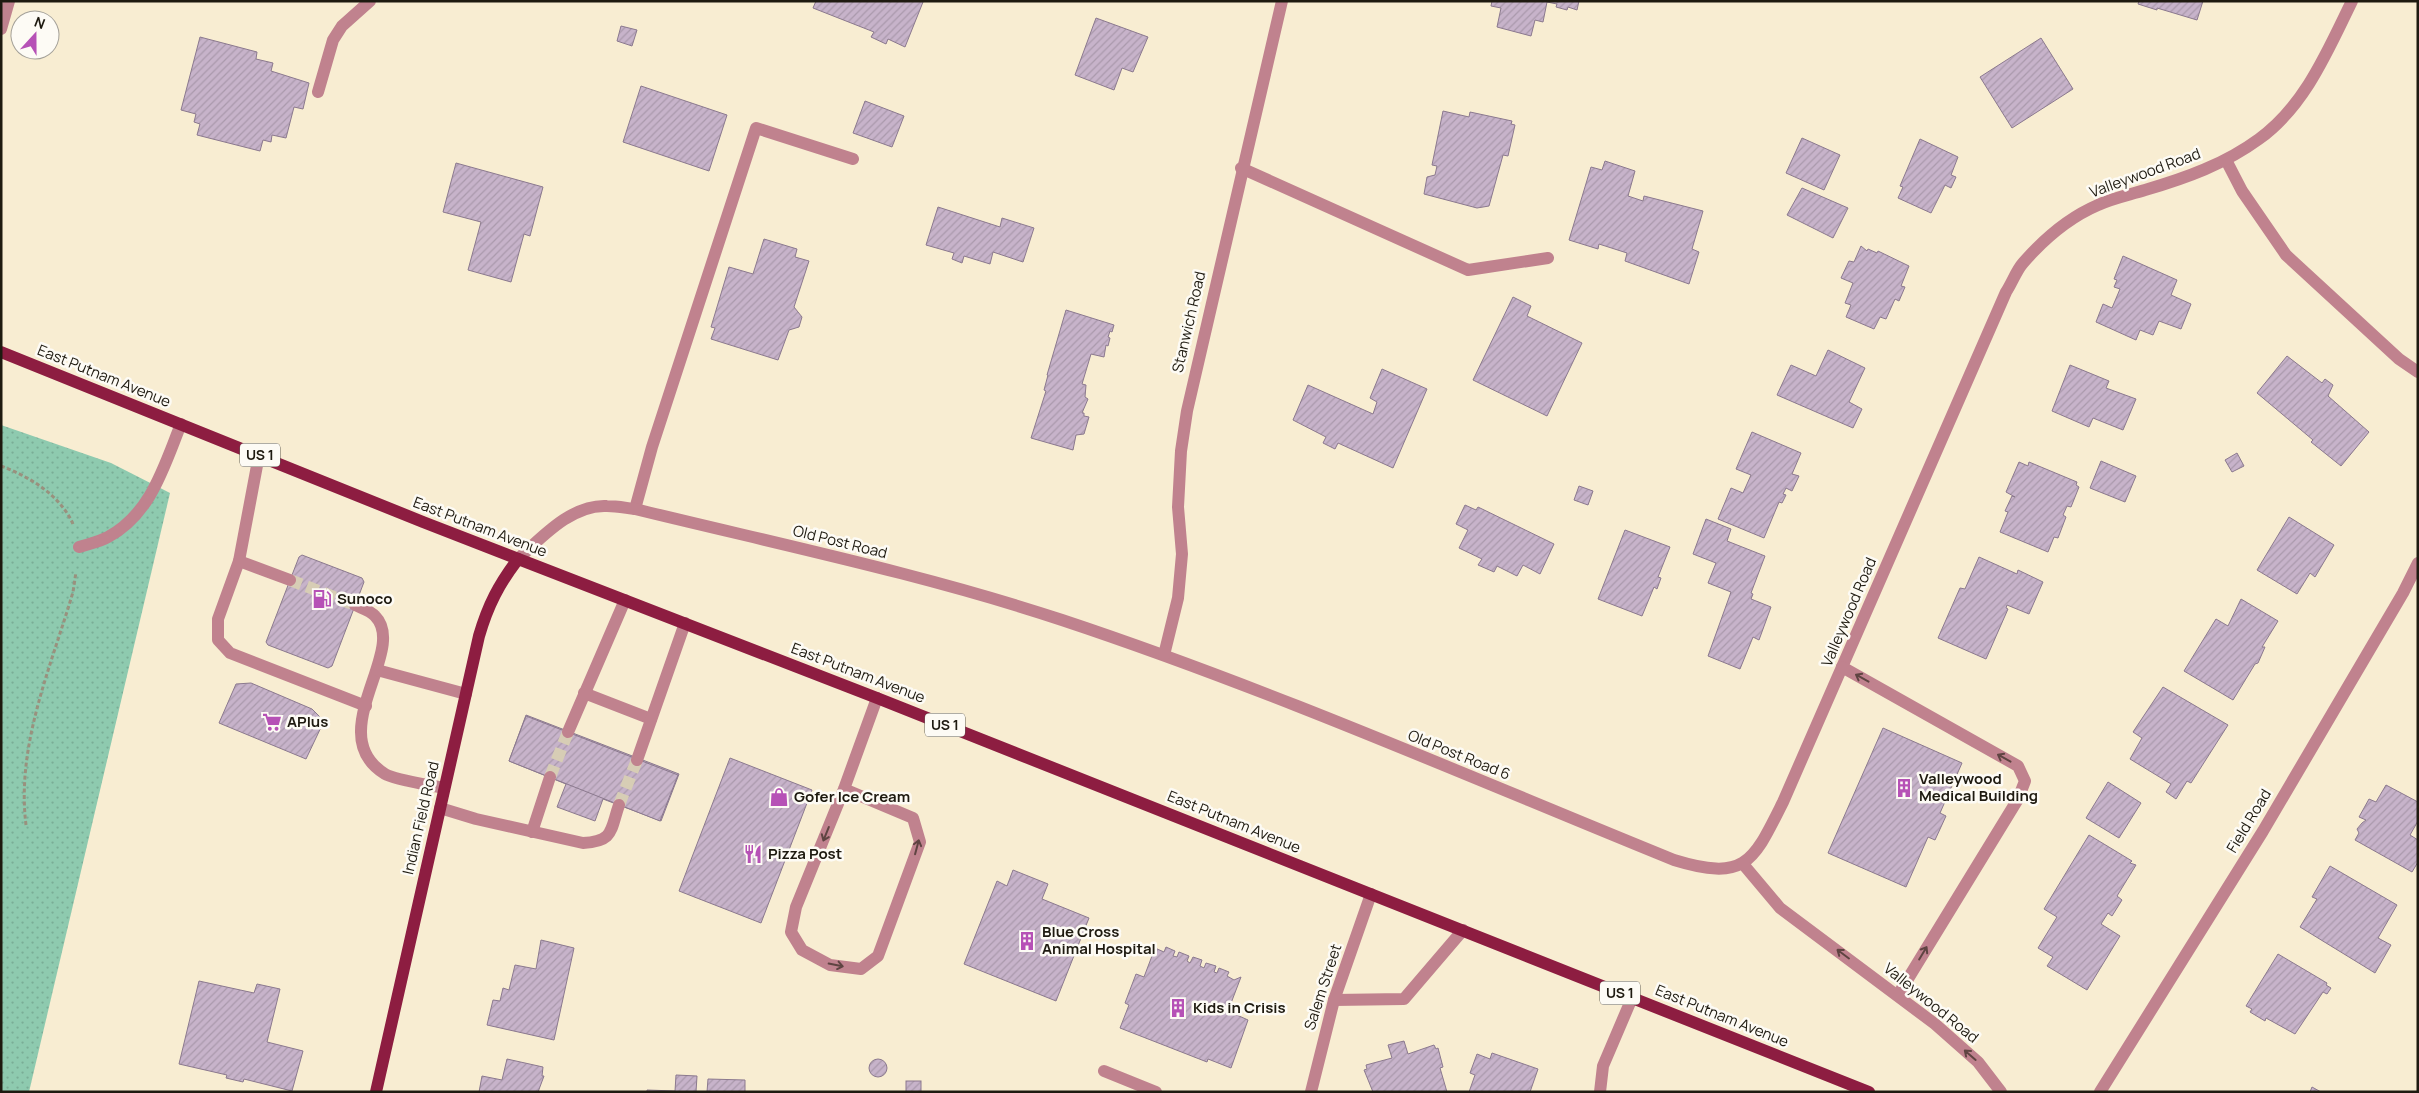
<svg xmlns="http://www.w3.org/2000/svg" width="2419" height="1093" font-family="Manrope,sans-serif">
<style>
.grass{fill:url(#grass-dots)}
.building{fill:url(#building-hatch);stroke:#8b798e}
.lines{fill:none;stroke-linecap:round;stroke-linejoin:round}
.minor-tunnel{stroke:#d7cdb5;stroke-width:12;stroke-dasharray:12 6;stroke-linecap:butt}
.path{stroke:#99917e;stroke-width:3;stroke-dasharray:4 2.5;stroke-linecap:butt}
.minor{stroke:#c0828e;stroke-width:12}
.major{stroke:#8d1d41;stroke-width:12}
.oneway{stroke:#5f4442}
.labels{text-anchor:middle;stroke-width:5;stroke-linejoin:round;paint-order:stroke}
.shield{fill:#fdfbf5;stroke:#615e55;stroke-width:1}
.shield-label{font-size:14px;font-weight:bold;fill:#1e1a10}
.street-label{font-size:15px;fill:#1e1a10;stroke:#fdfbf5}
.poi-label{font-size:15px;font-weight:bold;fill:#1e1a10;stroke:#fdfbf5;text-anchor:start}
</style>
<defs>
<pattern id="grass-dots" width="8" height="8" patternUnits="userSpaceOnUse" patternTransform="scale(1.25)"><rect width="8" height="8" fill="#8ecaaf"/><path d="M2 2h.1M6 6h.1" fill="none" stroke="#7aad96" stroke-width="1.8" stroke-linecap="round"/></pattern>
<pattern id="building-hatch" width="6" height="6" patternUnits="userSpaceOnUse" patternTransform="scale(1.25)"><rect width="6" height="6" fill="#c7b3ca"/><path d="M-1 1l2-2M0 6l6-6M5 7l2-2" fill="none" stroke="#aa99ac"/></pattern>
</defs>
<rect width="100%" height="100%" fill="#f8edd2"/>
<!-- grass -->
<polygon class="grass" points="1,425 111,463 170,493 29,1092 1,1092"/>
<!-- building -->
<g class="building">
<polygon points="816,1 921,1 923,2 905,47 888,39 886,44 871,37 874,32 813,8"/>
<polygon points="1492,1 1579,1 1577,10 1568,7 1567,10 1556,7 1557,4 1547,2 1543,22 1535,20 1531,36 1497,27 1501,8 1491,6"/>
<polygon points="2139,1 2203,1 2197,20 2157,8 2157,10 2138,4"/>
<polygon points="1096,18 1148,37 1133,72 1122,68 1114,90 1075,75"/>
<polygon points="621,26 637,30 632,46 617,41"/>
<polygon points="200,37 257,52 256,59 273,63 271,71 309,83 303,109 294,107 286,138 272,135 271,142 263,140 260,151 197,135 200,124 194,122 196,114 181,110"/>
<polygon points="2041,38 2073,89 2012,128 1980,77"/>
<polygon points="641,86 727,115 709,171 623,142"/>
<polygon points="865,101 904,116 892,147 853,133"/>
<polygon points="1443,111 1469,117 1470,112 1512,121 1511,124 1515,125 1508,156 1503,155 1489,206 1477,208 1424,194 1427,177 1435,175 1437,166 1432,165"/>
<polygon points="1802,138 1840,155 1824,190 1786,173"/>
<polygon points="1920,139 1958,157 1951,175 1956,177 1951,188 1945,185 1931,213 1898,198 1903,187 1900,186"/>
<polygon points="1605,161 1635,171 1628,196 1643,201 1644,196 1703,211 1692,249 1699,252 1689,284 1625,261 1627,253 1599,244 1598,249 1569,240 1591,167 1602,170"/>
<polygon points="456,163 543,187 530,236 524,234 511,282 468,270 481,222 443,212"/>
<polygon points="1802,188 1848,208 1833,238 1787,215"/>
<polygon points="938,207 1000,227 1002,218 1034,228 1023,262 993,252 990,264 964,256 962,263 952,259 954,253 926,245"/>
<polygon points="764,239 797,249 795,257 809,261 794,307 802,317 799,327 789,330 778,360 711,339 715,328 711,327 729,267 753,274"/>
<polygon points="1861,246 1867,251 1868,249 1877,253 1878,251 1909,266 1901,286 1905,287 1899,301 1895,299 1886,319 1880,317 1874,329 1846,317 1851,305 1845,303 1853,283 1841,278 1849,261 1854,262"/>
<polygon points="2123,256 2177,280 2171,295 2191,304 2181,329 2159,321 2153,335 2140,330 2136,340 2096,322 2103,304 2112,308 2120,289 2114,287 2117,280 2114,279"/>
<polygon points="1513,297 1531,306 1527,316 1582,343 1547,416 1473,380"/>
<polygon points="1066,310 1114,325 1112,332 1110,331 1108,337 1110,338 1108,346 1106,345 1104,357 1091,354 1082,384 1086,385 1085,397 1088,399 1082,413 1084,413 1084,416 1089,417 1084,434 1076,435 1073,450 1031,438 1046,391 1044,390 1048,375 1047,375"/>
<polygon points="1828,350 1865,368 1849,402 1862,409 1853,428 1777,395 1791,365 1816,376"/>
<polygon points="2287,356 2322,383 2325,379 2333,385 2328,396 2369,432 2341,466 2311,442 2313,440 2257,393"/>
<polygon points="2070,365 2109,381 2106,388 2136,399 2123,430 2093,418 2089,427 2052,411"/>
<polygon points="1382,369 1427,389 1393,468 1338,443 1335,449 1323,443 1326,437 1293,420 1308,385 1373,414 1377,402 1370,398"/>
<polygon points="1752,432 1801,453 1792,474 1799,476 1792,491 1786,488 1783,494 1786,495 1782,503 1779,502 1764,538 1718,519 1731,488 1743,493 1751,475 1736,469"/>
<polygon points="2237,453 2244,466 2232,472 2225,460"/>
<polygon points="2101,461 2136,476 2125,502 2090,488"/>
<polygon points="2019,462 2028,466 2029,462 2077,482 2076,485 2079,487 2071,507 2067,506 2063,515 2066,517 2058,538 2054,537 2048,552 2000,532 2008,512 2005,511 2012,496 2015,497 2006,492"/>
<polygon points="1579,486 1593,491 1588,505 1574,500"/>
<polygon points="1465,505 1476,510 1478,507 1554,544 1540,574 1523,565 1517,576 1497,566 1494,572 1478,565 1482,559 1459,548 1468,530 1456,524"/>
<polygon points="2289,517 2334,545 2315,577 2310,573 2297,594 2257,570"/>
<polygon points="1706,519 1731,529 1727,541 1765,556 1751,593 1753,594 1751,599 1771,607 1759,640 1753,637 1740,669 1708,656 1731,592 1708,583 1716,563 1693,554"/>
<polygon points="1625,530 1670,547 1658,577 1661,578 1657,589 1654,587 1642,616 1598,599"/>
<polygon points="302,555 362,578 364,582 332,666 328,668 268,645 266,642 299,557"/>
<polygon points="1979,557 2017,574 2018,570 2043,582 2029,614 2007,605 2006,608 2008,609 1986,659 1938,638 1960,588 1965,589"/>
<polygon points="2241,599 2278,621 2262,647 2265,647 2258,663 2255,664 2233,700 2184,671 2216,619 2228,626"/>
<polygon points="251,683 312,709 324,721 306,759 219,723 236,684"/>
<polygon points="2163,687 2228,725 2191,783 2187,781 2176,799 2166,792 2171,784 2130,759 2142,738 2133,732"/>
<polygon points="526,715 679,774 661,821 603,799 595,821 557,807 566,784 509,761"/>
<polygon points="526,716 678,775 660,821 509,761"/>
<polygon points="1883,728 1962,763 1940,813 1946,816 1935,840 1928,837 1906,887 1828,853"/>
<polygon points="730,758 812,790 761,923 679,891"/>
<polygon points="2108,782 2141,803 2119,838 2086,818"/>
<polygon points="2386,785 2418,802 2418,821 2410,835 2418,840 2418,862 2412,872 2355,840 2359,833 2357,829 2362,823 2366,820 2359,817 2369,799 2376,802"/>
<polygon points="2089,835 2132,861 2130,863 2136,865 2117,896 2122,900 2112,916 2108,913 2101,924 2120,936 2087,990 2047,966 2053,957 2038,948 2057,917 2044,909"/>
<polygon points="2330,866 2397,905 2378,938 2391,945 2375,973 2300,927 2317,899 2312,897"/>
<polygon points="1013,870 1048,884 1042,899 1089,918 1056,1001 964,964 997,881 1007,886"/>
<polygon points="541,940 574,948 554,1040 487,1025 493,1000 500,1001 503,988 509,990 515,965 536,969"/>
<polygon points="1166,947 1175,951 1173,956 1177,957 1179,952 1189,956 1187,961 1190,963 1193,957 1202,960 1200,966 1204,968 1206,963 1216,966 1214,972 1217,973 1219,968 1229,972 1227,976 1234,980 1241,977 1228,1011 1248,1020 1231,1068 1208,1059 1207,1062 1120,1028 1129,1005 1125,1003 1136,974 1144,977 1155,948 1164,952"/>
<polygon points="2278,954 2327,983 2326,985 2331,988 2327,994 2323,992 2295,1034 2266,1018 2265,1021 2250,1012 2252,1009 2246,1006"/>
<polygon points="199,981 254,993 257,984 280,989 267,1042 303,1051 292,1091 244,1079 243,1082 226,1078 227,1075 179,1064"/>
<polygon points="1404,1041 1408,1054 1434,1045 1436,1049 1438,1048 1443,1067 1440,1068 1447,1092 1373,1092 1364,1070 1367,1069 1366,1065 1392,1058 1388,1045"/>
<polygon points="1492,1053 1538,1069 1530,1092 1469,1092 1475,1075 1470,1073 1477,1054 1490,1059"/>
<circle cx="878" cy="1068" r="9"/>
<polygon points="507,1059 543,1067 542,1076 544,1076 538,1092 479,1092 482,1076 502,1080"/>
<polygon points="676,1075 697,1076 696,1092 647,1092 647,1090 675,1091"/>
<polygon points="708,1079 745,1080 745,1092 707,1092"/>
<rect x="906" y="1081" width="15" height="11"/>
<polygon points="2312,1087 2321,1092 2310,1092"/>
</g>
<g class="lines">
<!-- minor-tunnel -->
<g class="minor-tunnel">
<polyline points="290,580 355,605"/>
<polyline points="550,777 568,732"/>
<polyline points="619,805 637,760"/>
</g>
<!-- path -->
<g class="path">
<path d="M1,466c29,11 59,29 72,58"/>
<path d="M26,825c-10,-80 25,-158 47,-233l3,-20"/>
</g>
<!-- minor -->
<g class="minor">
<polyline points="1,29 9,1"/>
<polyline points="318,92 333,40 342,26 370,1"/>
<polyline points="2226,160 2242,191 2286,255 2399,359 2418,372"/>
<polyline points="1241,168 1468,270 1548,258"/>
<polyline points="259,455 239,561 218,619 218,640 230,653 366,706"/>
<polyline points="635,509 652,447 756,128 853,159"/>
<path d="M79,547c9,-3 20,-5 29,-10 43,-23 56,-71 73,-113"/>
<path d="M518,559c24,-22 54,-55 89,-53 10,0 19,2 28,3 143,35 288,65 427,111 208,69 410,158 612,240 72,22 79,2 109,-58l223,-510c6,-9 10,-21 17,-29 20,-23 47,-46 75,-58 15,-7 31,-10 47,-15 41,-12 80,-26 114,-51 46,-33 69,-89 93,-138"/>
<polyline points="239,561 290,580"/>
<path d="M355,605c6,3 16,6 20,11 34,34 -54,118 10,158 10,6 46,11 59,14"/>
<polyline points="1164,655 1178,598 1182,554 1178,507 1181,451 1187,411 1282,1"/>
<polyline points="1842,667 2018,766 2025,781 2018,799 1898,995"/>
<polyline points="377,670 466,694"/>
<polyline points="584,693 651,719"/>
<polyline points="568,732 625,600"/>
<polyline points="637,760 685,623"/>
<polyline points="844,789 913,818 920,842 878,956 861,969 830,965 802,950 791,932 796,907 844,789 877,698"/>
<path d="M440,808l36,11 107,24c31,-2 27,-12 36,-38"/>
<polyline points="532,832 550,777"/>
<polyline points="1743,864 1780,908 1935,1024 1978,1062 2001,1092"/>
<polyline points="1334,1000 1404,999 1463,930"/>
<polyline points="1104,1071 1156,1092"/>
<polyline points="1311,1092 1334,1000 1371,894"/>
<polyline points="1600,1092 1603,1066 1632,998"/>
<polyline points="2100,1092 2263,831 2403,593 2418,563"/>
</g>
<!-- major -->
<g class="major">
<polyline points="1,352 423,522 877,698 1869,1092"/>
<path d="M376,1092l103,-456c9,-31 20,-52 39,-77"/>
</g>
</g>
<!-- one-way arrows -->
<defs><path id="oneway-shaft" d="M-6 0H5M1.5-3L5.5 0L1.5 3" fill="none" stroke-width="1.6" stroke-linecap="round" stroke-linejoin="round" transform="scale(1.25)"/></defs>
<g class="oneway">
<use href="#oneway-shaft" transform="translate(1862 678) rotate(-151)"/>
<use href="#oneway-shaft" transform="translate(2004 758) rotate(-151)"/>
<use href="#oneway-shaft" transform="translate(826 834) rotate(112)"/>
<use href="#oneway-shaft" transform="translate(917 847) rotate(-75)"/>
<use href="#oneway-shaft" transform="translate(1923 953) rotate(-59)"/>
<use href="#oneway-shaft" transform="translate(1843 954) rotate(-143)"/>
<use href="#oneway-shaft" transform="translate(836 965) rotate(11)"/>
<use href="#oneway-shaft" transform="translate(1970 1055) rotate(-139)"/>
</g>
<!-- icons -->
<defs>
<g id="fuel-bare" transform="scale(1.5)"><path d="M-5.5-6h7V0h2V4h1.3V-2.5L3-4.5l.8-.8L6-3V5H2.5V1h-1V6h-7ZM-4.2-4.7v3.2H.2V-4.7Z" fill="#b651b6" stroke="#fdfbf5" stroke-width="2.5" paint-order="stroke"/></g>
<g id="supermarket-bare" transform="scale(1.5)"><path d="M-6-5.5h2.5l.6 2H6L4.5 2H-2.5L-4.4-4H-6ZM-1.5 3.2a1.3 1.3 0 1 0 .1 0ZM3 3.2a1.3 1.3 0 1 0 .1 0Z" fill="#b651b6" stroke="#fdfbf5" stroke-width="2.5" paint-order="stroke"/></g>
<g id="building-bare" transform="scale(1.5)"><path d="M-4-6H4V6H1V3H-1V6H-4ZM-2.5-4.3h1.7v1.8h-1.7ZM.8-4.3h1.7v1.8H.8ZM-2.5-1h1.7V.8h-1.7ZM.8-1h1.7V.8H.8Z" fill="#b651b6" stroke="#fdfbf5" stroke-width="2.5" paint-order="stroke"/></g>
<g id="shop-bare" transform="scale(1.5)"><path d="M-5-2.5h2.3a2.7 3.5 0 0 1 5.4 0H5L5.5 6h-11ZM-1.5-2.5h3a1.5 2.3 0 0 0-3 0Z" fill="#b651b6" stroke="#fdfbf5" stroke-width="2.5" paint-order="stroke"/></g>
<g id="restaurant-bare" transform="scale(1.5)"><path d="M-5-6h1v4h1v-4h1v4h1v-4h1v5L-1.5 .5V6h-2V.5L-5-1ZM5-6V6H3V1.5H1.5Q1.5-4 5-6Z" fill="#b651b6" stroke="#fdfbf5" stroke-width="2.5" paint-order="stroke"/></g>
</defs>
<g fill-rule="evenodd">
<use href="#fuel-bare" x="322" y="599"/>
<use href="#supermarket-bare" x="272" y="722"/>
<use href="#building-bare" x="1904" y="788"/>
<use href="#shop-bare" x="779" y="797"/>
<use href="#restaurant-bare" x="753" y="854"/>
<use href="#building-bare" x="1027" y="941"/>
<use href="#building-bare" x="1178" y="1008"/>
</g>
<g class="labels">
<!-- shield labels -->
<g class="shield">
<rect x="240" y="443.5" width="40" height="23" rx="4"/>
<rect x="925" y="713.5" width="40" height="23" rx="4"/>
<rect x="1600" y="981.5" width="40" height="23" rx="4"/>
</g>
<g class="shield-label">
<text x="260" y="460">US 1</text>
<text x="945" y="730">US 1</text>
<text x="1620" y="998">US 1</text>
</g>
<!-- street labels -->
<g class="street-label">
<text transform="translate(2145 173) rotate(-20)" y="5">Valleywood Road</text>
<text transform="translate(1189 322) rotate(-77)" y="5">Stanwich Road</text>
<text transform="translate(104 376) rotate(22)" y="5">East Putnam Avenue</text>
<text transform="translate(480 527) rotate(21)" y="5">East Putnam Avenue</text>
<text transform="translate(840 542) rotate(14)" y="5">Old Post Road</text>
<text transform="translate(1849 612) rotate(-67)" y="5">Valleywood Road</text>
<text transform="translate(858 673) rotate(21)" y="5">East Putnam Avenue</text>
<text transform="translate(1459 755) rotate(22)" y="5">Old Post Road 6</text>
<text transform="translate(421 818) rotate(-77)" y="5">Indian Field Road</text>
<text transform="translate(2249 821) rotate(-59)" y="5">Field Road</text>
<text transform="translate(1234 822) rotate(22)" y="5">East Putnam Avenue</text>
<text transform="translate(1323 987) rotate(-72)" y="5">Salem Street</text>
<text transform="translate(1931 1003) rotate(39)" y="5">Valleywood Road</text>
<text transform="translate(1722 1016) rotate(22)" y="5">East Putnam Avenue</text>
</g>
<!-- poi labels -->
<g class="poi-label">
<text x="337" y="604">Sunoco</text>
<text x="287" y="727">APlus</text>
<text x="1919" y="784">Valleywood<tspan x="1919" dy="17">Medical Building</tspan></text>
<text x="794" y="802">Gofer Ice Cream</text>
<text x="768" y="859">Pizza Post</text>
<text x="1042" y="937">Blue Cross<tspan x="1042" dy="17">Animal Hospital</tspan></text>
<text x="1193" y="1013">Kids in Crisis</text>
</g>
</g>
<!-- border -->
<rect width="2419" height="1093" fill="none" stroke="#1e1a10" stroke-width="5"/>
<!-- north arrow -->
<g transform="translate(35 35) rotate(21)"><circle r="24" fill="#fdfbf5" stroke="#a4a199"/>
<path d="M0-4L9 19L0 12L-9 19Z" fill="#b651b6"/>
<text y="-8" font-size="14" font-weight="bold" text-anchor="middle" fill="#1e1a10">N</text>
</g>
</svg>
